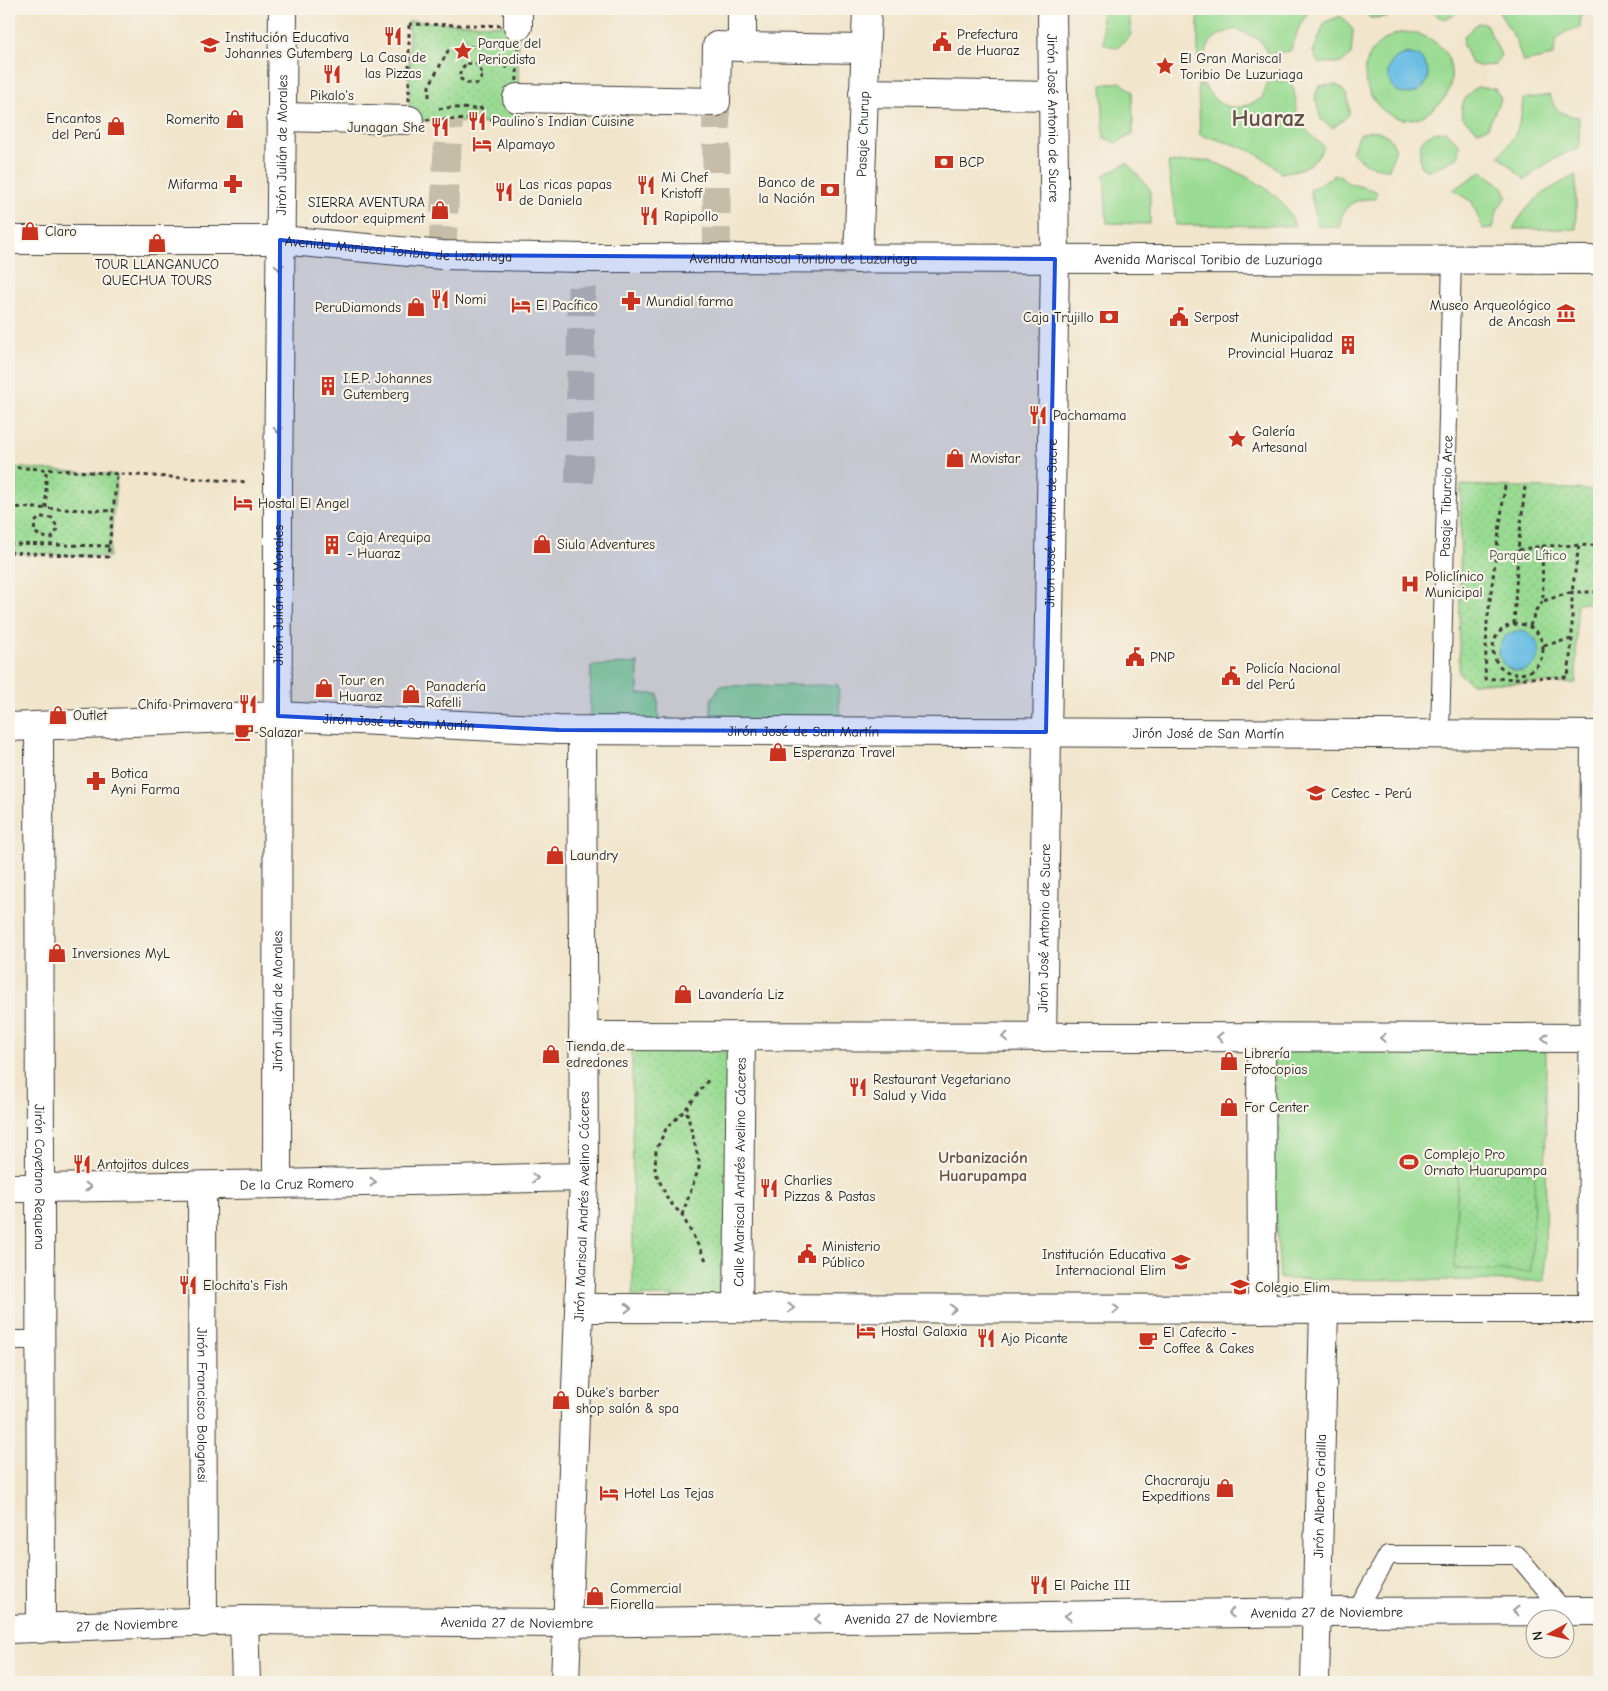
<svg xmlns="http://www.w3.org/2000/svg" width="1608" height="1691" font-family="'Comic Neue',sans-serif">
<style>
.green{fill:#99db92;stroke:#5a7c57;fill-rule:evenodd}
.park{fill:url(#park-dots);stroke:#5a7c57}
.water{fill:#69bde5;stroke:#426c80}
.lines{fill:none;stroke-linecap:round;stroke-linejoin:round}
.street-tunnel{stroke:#c6bda8;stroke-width:28;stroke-dasharray:28 14;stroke-linecap:butt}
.lane-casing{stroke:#3c3a36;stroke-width:20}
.street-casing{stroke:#3c3a36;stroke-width:30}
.secondary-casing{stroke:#3c3a36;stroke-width:30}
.path{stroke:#3c3a36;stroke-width:3;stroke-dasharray:4 4;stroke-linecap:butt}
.lane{stroke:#fff;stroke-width:18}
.street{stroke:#fff;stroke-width:28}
.secondary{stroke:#fff;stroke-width:28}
.oneway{stroke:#999}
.marked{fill:#1d4ed8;fill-opacity:0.2;stroke:#1d4ed8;stroke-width:4;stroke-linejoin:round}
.labels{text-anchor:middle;stroke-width:4.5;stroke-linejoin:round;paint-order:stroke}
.poi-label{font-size:14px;fill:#1c1c1c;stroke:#f7f3e8;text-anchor:start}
.street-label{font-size:14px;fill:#1c1c1c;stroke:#f7f3e8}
.park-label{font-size:14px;fill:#42553f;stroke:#f7f3e8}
.quarter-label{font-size:16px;font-weight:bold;fill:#665246;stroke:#f7f3e8}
.town-label{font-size:24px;font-weight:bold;fill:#665246;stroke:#f7f3e8}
</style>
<defs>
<pattern id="park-dots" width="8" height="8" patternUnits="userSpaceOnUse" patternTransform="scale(1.25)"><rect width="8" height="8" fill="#99db92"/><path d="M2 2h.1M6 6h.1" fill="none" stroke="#83bb7d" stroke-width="1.8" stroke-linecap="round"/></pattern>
</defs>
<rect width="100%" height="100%" fill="#f7f3e8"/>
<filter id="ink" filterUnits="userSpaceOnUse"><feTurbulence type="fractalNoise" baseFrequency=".02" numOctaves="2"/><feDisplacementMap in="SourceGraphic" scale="10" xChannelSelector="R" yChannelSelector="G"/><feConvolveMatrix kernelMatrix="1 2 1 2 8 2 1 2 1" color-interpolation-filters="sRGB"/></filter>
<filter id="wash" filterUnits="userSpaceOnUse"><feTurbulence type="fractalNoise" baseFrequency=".0096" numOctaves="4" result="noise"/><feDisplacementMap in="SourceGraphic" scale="20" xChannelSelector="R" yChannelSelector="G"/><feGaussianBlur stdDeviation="1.12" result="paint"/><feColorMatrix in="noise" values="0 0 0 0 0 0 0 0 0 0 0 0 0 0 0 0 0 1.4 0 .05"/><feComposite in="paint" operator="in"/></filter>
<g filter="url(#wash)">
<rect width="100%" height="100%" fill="#f1e5cb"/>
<!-- green -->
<g class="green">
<polygon points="1101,9 1129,9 1131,35 1117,48 1104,44"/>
<path d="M1198,9h112l-10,16 -10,26 -22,3 -9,-15 -24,-10c-18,6 -25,8 -30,27l-7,1z"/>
<polygon points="1363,9 1394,9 1388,17 1370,18"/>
<polygon points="1426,9 1460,9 1453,16 1443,19"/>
<polygon points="1497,9 1581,9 1580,28 1567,31 1557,38 1553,56 1523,62 1516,40"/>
<polygon points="1341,16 1353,30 1351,55 1341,63 1318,63 1313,52 1325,22"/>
<polygon points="1478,23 1486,24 1501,55 1495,65 1479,66 1471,63 1463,45 1464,36"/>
<path d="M1402,32c31,1 55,20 48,54 -2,10 -10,18 -18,24 -47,39 -107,-54 -30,-78zM1406,53l12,3 9,10 -2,20c-16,14 -38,6 -37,-16z"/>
<path d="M1269,79l21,3c8,14 4,22 8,34 5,13 16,22 26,31 -13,21 -20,22 -43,26 -22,-24 -51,-30 -81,-38l-2,-50h6c15,26 33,28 58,13z"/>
<polygon points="1120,82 1132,91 1133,134 1117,143 1104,138 1102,85"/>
<path d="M1337,85c11,8 13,15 12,30l-16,13 -12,-8 -6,-23 4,-11z"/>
<path d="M1477,87l18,2 6,9 -13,29 -10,4 -16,-14c-2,-14 4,-22 15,-30z"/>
<path d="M1550,95c4,16 13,20 29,22v32c-22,6 -37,17 -54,31l-26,-24c18,-21 22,-30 24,-57z"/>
<path d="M1375,130l13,6 8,12 -7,21c-14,0 -29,-6 -37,-18l8,-17z"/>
<path d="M1445,131l15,14 -3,13 -28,13 -8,-4c-3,-24 -2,-33 24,-36z"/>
<path d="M1209,160c34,15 73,28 86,66l-119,-1 -8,-62z"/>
<polygon points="1127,163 1150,189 1150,224 1107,223 1104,175"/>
<polygon points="1482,171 1504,188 1507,197 1498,208 1493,228 1483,229 1472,202 1453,190"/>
<path d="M1337,174l11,9 28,8v8c-21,-1 -35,6 -36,28l-22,-1 -8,-36z"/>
<path d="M1576,175v54h-63c16,-29 33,-39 63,-54z"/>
<polygon points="638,663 638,694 658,694 659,731 589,730 591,666"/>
<polygon points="838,685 841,732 711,731 711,700 720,686"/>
<polygon points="1275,1046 1546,1051 1545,1281 1280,1279 1272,1161"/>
</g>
<!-- park -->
<g class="park">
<polygon points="409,21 518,26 519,125 409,120"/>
<polygon points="9,467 117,475 109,557 9,553"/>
<polygon points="1461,485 1599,490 1599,603 1577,603 1576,683 1471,683 1459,673"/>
<polygon points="732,1048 726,1297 633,1296 632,1050"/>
<polygon points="1458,1170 1535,1173 1531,1272 1454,1269"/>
</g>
<!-- water -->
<g class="water">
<circle cx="1408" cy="74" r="20"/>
<circle cx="1519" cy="651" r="20"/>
</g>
</g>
<g filter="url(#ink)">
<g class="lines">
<!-- street-tunnel -->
<g class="street-tunnel">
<polyline points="716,102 717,258"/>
<polyline points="442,255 449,120"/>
<polyline points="579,483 582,258"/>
</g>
<!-- lane casing -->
<g class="lane-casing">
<g id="lane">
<path id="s1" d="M1440,734l12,-476"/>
<polyline points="9,1340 40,1340"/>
<polyline points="1356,1612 1388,1555 1517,1555 1564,1611"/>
</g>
</g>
<!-- street casing -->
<g class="street-casing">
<g id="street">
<polyline points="518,9 518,26"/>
<polyline points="742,47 865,49"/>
<polyline points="863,93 1053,96"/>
<polyline points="517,98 716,102 717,46 742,47 742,9"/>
<polyline points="281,117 409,120"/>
<path id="s2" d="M858,259l9,-250"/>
<path id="s3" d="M39,726l2,903"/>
<path id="s4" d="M9,727l269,-11 281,14 1040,5"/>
<polyline points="583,1036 1594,1038"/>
<path id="s5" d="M1042,1037l13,-778"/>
<polyline points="1261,1037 1262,1309"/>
<path id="s6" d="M277,1183l1,-700 5,-474"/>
<path id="s7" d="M202,1187l1,436"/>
<path id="s8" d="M9,1188c192,-1 383,-7 575,-11"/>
<polyline points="579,1308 1599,1309"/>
<path id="s9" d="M738,1308l3,-272"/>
<polyline points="1592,1309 1595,735"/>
<polyline points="244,1620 246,1682"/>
<path id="s10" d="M565,1682l19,-505 -2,-446"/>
<path id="s11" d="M1315,1682l9,-373"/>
</g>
</g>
<!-- secondary casing -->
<g class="secondary-casing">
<g id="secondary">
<path id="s12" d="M1052,9l3,250"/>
<path id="s13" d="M9,240h271l162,15 140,3 1017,2"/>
<path id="s14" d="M9,1629l235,-9 323,3 749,-11 283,-1"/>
</g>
</g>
<!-- path -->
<g class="path">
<polygon points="409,24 518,26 516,119 409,120"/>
<polygon points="467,63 477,64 483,75 477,84 467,83 459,78 461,69"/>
<polyline points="506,69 507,56"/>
<polyline points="429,97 429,86 448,51 492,43"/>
<path d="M439,109c15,-4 35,3 47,-2"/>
<polyline points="9,467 247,482"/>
<polyline points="1505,486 1487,623 1485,679 1568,677 1572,639 1572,592 1599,592"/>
<polyline points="1525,487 1518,550 1542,546 1599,545"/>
<polyline points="9,507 114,511"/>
<polyline points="46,508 46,470"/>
<polygon points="41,517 52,518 58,529 52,538 42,537 34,532 35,522"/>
<polyline points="9,544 110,546"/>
<polyline points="1542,546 1543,601 1572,592 1579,545"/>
<polyline points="9,552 108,557 117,476"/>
<circle cx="1518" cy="649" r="25"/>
<polyline points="1514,624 1518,550"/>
<polyline points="1530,626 1536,610 1543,601"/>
<polyline points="1544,645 1572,639"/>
<polyline points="682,1215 700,1165 686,1109"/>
<polyline points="706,1260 682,1215 668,1200 655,1171 656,1150 666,1129 686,1109 709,1079"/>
</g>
<!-- lane -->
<use href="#lane" class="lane"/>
<!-- street -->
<use href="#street" class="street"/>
<!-- secondary -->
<use href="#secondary" class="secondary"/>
</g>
<!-- one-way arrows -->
<defs><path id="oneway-chevron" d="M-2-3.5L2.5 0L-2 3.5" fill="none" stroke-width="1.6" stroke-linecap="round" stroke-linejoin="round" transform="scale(1.25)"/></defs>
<g class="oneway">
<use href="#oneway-chevron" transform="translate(279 267) rotate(90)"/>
<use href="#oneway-chevron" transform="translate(278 430) rotate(90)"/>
<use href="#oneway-chevron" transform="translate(1005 1037) rotate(-180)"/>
<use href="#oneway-chevron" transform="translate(1220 1037) rotate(-180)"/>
<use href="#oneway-chevron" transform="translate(1383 1038) rotate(-180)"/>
<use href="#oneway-chevron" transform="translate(1545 1038) rotate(-180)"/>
<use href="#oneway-chevron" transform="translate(535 1178) rotate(-1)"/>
<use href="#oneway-chevron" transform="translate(373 1182) rotate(-1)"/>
<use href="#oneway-chevron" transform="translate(88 1187)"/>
<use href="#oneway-chevron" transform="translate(628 1308)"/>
<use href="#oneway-chevron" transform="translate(791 1308)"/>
<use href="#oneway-chevron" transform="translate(953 1309)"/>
<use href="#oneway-chevron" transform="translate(1116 1309)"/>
<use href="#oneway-chevron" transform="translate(1516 1611) rotate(180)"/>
<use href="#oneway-chevron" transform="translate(1231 1613) rotate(179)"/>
<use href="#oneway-chevron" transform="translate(1068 1616) rotate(179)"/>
<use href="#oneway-chevron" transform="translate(818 1619) rotate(179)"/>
</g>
</g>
<!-- marked area -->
<path class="marked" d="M280,240l162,15 613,4 -9,473 -487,-2 -281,-14z"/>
<!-- icons -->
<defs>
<g id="restaurant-bare" transform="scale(1.5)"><path d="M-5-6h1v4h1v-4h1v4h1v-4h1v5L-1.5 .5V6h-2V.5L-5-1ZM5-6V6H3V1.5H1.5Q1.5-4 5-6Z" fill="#c8321e" stroke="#f7f3e8" stroke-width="2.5" paint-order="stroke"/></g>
<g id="civic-bare" transform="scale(1.5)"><path d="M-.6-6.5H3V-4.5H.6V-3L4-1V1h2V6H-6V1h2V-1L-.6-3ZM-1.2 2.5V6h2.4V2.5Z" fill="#c8321e" stroke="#f7f3e8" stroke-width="2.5" paint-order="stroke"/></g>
<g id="school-bare" transform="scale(1.5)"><path d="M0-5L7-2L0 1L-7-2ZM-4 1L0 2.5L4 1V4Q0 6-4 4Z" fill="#c8321e" stroke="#f7f3e8" stroke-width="2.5" paint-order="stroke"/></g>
<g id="sight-bare" transform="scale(1.5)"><path d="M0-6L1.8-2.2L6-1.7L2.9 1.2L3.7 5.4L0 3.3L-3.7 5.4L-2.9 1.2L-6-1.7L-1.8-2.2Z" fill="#c8321e" stroke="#f7f3e8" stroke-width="2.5" paint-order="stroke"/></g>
<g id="shop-bare" transform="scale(1.5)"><path d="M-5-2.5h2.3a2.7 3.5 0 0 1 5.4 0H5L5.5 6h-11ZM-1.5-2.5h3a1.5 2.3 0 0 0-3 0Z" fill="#c8321e" stroke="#f7f3e8" stroke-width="2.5" paint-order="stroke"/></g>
<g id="hotel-bare" transform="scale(1.5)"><path d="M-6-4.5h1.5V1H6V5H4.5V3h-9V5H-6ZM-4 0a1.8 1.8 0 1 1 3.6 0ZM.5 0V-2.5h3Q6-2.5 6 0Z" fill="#c8321e" stroke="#f7f3e8" stroke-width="2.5" paint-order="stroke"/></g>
<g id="bank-bare" transform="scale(1.5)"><path d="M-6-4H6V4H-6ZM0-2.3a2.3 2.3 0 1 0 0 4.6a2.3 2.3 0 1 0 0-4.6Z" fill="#c8321e" stroke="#f7f3e8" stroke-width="2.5" paint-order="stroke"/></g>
<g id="pharmacy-bare" transform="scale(1.5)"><path d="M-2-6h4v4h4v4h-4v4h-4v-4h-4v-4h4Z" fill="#c8321e" stroke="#f7f3e8" stroke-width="2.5" paint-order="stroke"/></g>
<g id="museum-bare" transform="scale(1.5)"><path d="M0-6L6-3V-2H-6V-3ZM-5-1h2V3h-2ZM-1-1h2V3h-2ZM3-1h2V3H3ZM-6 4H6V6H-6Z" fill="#c8321e" stroke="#f7f3e8" stroke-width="2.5" paint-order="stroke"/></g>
<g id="building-bare" transform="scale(1.5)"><path d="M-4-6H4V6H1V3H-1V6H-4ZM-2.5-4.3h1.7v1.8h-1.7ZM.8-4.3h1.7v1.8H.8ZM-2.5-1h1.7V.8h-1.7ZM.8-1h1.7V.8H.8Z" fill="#c8321e" stroke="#f7f3e8" stroke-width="2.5" paint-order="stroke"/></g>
<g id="hospital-bare" transform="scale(1.5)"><path d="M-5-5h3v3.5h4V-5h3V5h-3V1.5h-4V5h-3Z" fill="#c8321e" stroke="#f7f3e8" stroke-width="2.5" paint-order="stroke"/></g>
<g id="cafe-bare" transform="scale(1.5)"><path d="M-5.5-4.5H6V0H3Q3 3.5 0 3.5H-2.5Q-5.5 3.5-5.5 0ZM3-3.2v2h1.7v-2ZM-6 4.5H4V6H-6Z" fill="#c8321e" stroke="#f7f3e8" stroke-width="2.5" paint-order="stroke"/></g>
<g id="stadium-bare" transform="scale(1.5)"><path d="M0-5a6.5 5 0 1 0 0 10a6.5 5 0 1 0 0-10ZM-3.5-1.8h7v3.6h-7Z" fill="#c8321e" stroke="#f7f3e8" stroke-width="2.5" paint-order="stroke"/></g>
</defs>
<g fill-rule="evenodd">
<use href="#restaurant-bare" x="393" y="36"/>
<use href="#civic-bare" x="942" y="42"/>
<use href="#school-bare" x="210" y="45"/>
<use href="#sight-bare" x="463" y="51"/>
<use href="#sight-bare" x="1165" y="66"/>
<use href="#restaurant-bare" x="332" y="74"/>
<use href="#shop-bare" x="235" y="119"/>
<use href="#restaurant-bare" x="477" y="121"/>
<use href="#shop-bare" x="116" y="126"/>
<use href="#restaurant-bare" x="440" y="127"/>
<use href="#hotel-bare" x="482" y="144"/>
<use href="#bank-bare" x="944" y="162"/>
<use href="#pharmacy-bare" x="233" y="184"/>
<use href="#restaurant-bare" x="646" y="185"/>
<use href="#bank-bare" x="830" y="190"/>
<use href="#restaurant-bare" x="504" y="192"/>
<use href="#shop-bare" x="440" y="210"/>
<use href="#restaurant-bare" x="649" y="216"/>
<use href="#shop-bare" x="30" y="231"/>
<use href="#shop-bare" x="157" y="243"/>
<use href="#restaurant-bare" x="440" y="299"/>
<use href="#pharmacy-bare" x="631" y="301"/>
<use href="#hotel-bare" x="521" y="305"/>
<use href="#shop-bare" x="416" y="307"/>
<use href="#museum-bare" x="1566" y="313"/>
<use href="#bank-bare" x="1109" y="317"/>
<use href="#civic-bare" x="1179" y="317"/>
<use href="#building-bare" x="1348" y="345"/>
<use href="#building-bare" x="328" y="386"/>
<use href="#restaurant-bare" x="1038" y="415"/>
<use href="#sight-bare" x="1237" y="439"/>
<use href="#shop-bare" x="955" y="458"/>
<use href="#hotel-bare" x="243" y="503"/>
<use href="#shop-bare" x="542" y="544"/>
<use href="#building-bare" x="332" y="545"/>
<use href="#hospital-bare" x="1410" y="584"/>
<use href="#civic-bare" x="1135" y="657"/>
<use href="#civic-bare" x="1231" y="676"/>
<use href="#shop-bare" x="324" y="688"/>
<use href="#shop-bare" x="411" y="694"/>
<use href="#restaurant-bare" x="248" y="704"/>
<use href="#shop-bare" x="58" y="715"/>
<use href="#cafe-bare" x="244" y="732"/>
<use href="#shop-bare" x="778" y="752"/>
<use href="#pharmacy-bare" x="96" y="781"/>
<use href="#school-bare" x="1316" y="793"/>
<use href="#shop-bare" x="555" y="855"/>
<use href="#shop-bare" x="57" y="953"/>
<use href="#shop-bare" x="683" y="994"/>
<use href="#shop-bare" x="551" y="1054"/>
<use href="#shop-bare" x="1229" y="1061"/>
<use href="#restaurant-bare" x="858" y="1087"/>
<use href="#shop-bare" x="1229" y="1107"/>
<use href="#stadium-bare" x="1409" y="1162"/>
<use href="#restaurant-bare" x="82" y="1164"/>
<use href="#restaurant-bare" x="769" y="1188"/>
<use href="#civic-bare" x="807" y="1254"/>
<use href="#school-bare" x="1181" y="1262"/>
<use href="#restaurant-bare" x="188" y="1285"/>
<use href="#school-bare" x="1240" y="1287"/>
<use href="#hotel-bare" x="866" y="1331"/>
<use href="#restaurant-bare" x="986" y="1338"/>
<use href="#cafe-bare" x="1148" y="1340"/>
<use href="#shop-bare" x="561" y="1400"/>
<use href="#shop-bare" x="1225" y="1488"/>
<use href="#hotel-bare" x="609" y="1493"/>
<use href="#restaurant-bare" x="1039" y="1585"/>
<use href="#shop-bare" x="595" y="1596"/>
</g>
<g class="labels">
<!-- poi labels -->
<g class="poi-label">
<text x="957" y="39">Prefectura<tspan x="957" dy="16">de Huaraz</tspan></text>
<text x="225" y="42">Institución Educativa<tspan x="225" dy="16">Johannes Gutemberg</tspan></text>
<text x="478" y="48">Parque del<tspan x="478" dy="16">Periodista</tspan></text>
<text x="393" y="62" text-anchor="middle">La Casa de<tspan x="393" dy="16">las Pizzas</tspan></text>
<text x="1180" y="63">El Gran Mariscal<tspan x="1180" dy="16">Toribio De Luzuriaga</tspan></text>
<text x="332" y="100" text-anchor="middle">Pikalo's</text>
<text x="101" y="123" text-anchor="end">Encantos<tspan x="101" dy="16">del Perú</tspan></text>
<text x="220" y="124" text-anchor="end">Romerito</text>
<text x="492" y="126">Paulino‘s Indian Cuisine</text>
<text x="425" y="132" text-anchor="end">Junagan She</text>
<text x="497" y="149">Alpamayo</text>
<text x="959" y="167">BCP</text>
<text x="661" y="182">Mi Chef<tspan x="661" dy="16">Kristoff</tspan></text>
<text x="815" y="187" text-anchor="end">Banco de<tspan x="815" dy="16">la Nación</tspan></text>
<text x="218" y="189" text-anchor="end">Mifarma</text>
<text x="519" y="189">Las ricas papas<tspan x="519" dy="16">de Daniela</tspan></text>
<text x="425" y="207" text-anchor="end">SIERRA AVENTURA<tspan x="425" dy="16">outdoor equipment</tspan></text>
<text x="664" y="221">Rapipollo</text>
<text x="45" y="236">Claro</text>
<text x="157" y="269" text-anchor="middle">TOUR LLANGANUCO<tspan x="157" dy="16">QUECHUA TOURS</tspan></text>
<text x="455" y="304">Nomi</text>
<text x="646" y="306">Mundial farma</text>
<text x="536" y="310">El Pacífico</text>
<text x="1551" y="310" text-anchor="end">Museo Arqueológico<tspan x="1551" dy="16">de Ancash</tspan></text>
<text x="401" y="312" text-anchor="end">PeruDiamonds</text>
<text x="1094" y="322" text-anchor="end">Caja Trujillo</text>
<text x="1194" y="322">Serpost</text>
<text x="1333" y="342" text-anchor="end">Municipalidad<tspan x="1333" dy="16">Provincial Huaraz</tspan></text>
<text x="343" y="383">I.E.P. Johannes<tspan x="343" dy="16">Gutemberg</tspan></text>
<text x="1053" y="420">Pachamama</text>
<text x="1252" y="436">Galería<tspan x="1252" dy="16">Artesanal</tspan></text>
<text x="970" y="463">Movistar</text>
<text x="258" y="508">Hostal El Angel</text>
<text x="347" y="542">Caja Arequipa<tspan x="347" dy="16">- Huaraz</tspan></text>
<text x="557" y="549">Siula Adventures</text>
<text x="1425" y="581">Policlínico<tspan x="1425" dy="16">Municipal</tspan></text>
<text x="1150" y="662">PNP</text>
<text x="1246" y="673">Policía Nacional<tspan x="1246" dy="16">del Perú</tspan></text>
<text x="339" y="685">Tour en<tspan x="339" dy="16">Huaraz</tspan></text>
<text x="426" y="691">Panadería<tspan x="426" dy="16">Rafelli</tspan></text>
<text x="233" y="709" text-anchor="end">Chifa Primavera</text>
<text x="73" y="720">Outlet</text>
<text x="259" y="737">Salazar</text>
<text x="793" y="757">Esperanza Travel</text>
<text x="111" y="778">Botica<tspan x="111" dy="16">Ayni Farma</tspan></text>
<text x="1331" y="798">Cestec - Perú</text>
<text x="570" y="860">Laundry</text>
<text x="72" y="958">Inversiones MyL</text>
<text x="698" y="999">Lavandería Liz</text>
<text x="566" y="1051">Tienda de<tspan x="566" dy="16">edredones</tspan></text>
<text x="1244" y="1058">Librería<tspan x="1244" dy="16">Fotocopias</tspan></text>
<text x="873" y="1084">Restaurant Vegetariano<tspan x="873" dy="16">Salud y Vida</tspan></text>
<text x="1244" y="1112">For Center</text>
<text x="1424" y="1159">Complejo Pro<tspan x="1424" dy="16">Ornato Huarupampa</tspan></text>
<text x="97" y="1169">Antojitos dulces</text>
<text x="784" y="1185">Charlies<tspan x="784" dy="16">Pizzas &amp; Pastas</tspan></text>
<text x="822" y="1251">Ministerio<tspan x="822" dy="16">Público</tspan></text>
<text x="1166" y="1259" text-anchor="end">Institución Educativa<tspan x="1166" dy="16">Internacional Elim</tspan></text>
<text x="203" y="1290">Elochita's Fish</text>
<text x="1255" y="1292">Colegio Elim</text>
<text x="881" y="1336">Hostal Galaxia</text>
<text x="1163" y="1337">El Cafecito -<tspan x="1163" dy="16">Coffee &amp; Cakes</tspan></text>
<text x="1001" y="1343">Ajo Picante</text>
<text x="576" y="1397">Duke's barber<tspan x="576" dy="16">shop salón &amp; spa</tspan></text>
<text x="1210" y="1485" text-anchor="end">Chacraraju<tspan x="1210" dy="16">Expeditions</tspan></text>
<text x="624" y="1498">Hotel Las Tejas</text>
<text x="1054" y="1590">El Paiche III</text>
<text x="610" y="1593">Commercial<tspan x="610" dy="16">Fiorella</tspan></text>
</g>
<!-- street labels -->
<g class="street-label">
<text dy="5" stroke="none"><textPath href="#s12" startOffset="109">Jirón José Antonio de Sucre</textPath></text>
<text dy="5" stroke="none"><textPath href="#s2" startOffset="125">Pasaje Churup</textPath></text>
<text dy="5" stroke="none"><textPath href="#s6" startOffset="1038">Jirón Julián de Morales</textPath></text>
<text dy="5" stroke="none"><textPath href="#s13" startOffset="390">Avenida Mariscal Toribio de Luzuriaga</textPath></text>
<text dy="5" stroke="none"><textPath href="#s13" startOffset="795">Avenida Mariscal Toribio de Luzuriaga</textPath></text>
<text dy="5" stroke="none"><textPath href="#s13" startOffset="1200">Avenida Mariscal Toribio de Luzuriaga</textPath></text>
<text dy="5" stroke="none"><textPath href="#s1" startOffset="238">Pasaje Tiburcio Arce</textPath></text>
<text dy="5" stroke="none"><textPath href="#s5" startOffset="514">Jirón José Antonio de Sucre</textPath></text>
<text dy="5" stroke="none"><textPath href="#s6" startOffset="588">Jirón Julián de Morales</textPath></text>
<text dy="5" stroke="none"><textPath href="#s4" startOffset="390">Jirón José de San Martín</textPath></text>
<text dy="5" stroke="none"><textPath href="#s4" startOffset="795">Jirón José de San Martín</textPath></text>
<text dy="5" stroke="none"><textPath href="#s4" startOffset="1200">Jirón José de San Martín</textPath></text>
<text dy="5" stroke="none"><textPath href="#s5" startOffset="109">Jirón José Antonio de Sucre</textPath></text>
<text dy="5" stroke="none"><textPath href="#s6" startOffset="182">Jirón Julián de Morales</textPath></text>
<text dy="5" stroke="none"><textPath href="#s9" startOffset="136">Calle Mariscal Andrés Avelino Cáceres</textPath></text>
<text dy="5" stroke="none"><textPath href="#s3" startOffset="451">Jirón Cayetano Requena</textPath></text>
<text dy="5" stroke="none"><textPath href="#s8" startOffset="288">De la Cruz Romero</textPath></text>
<text dy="5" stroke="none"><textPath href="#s10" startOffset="476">Jirón Mariscal Andrés Avelino Cáceres</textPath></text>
<text dy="5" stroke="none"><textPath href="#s7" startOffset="218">Jirón Francisco Bolognesi</textPath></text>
<text dy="5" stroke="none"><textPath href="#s11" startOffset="186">Jirón Alberto Gridilla</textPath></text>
<text dy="5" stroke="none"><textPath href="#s14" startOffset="1318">Avenida 27 de Noviembre</textPath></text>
<text dy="5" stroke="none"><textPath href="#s14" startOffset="912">Avenida 27 de Noviembre</textPath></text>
<text dy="5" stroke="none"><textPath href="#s14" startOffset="508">Avenida 27 de Noviembre</textPath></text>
<text dy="5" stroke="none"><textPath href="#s14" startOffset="118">27 de Noviembre</textPath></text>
</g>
<!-- park labels -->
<g class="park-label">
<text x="1528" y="560">Parque Lítico</text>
</g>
<!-- quarter labels -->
<g class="quarter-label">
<text x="983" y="1163">Urbanización<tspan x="983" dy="18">Huarupampa</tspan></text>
</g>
<!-- town labels -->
<g class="town-label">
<text x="1268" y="126">Huaraz</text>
</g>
</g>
<!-- margin -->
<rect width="1608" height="1691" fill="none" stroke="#f7f3e8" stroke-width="30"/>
<!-- north arrow -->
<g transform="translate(1550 1634) rotate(262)"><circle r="24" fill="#f7f3e8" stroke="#9f9d96"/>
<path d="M0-4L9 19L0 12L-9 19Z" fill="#c8321e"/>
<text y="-8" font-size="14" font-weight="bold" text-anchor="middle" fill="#1c1c1c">N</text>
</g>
</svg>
